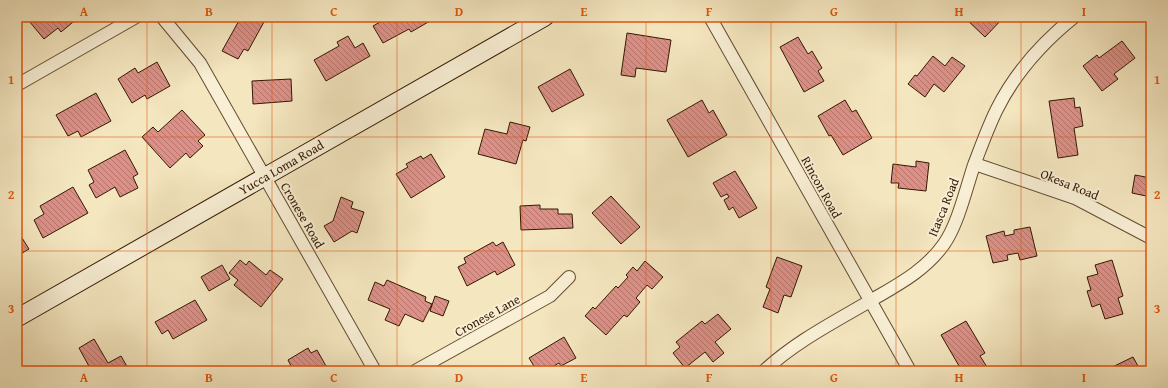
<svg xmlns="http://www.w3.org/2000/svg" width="1168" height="388" font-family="'Gentium Book Plus',serif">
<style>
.building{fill:url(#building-back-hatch);stroke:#341800}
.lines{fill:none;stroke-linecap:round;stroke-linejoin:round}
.street-casing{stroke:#644c30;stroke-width:14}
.secondary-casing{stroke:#341800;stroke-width:19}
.street{stroke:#f8efd5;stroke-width:12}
.secondary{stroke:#f8efd5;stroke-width:17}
.grid{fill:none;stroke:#df560b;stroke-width:1;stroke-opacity:0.55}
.labels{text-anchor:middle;stroke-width:4;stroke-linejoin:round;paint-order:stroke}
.street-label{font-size:13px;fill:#341800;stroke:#f8efd5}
.neatline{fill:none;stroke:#df560b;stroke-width:1.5}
.grid-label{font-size:13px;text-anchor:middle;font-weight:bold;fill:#df560b}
</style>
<defs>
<pattern id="building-back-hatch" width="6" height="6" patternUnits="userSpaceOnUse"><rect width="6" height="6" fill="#dc9087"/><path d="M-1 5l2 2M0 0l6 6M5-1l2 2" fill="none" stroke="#b3756c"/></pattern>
</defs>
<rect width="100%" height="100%" fill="#f4e6bf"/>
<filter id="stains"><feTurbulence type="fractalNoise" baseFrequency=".005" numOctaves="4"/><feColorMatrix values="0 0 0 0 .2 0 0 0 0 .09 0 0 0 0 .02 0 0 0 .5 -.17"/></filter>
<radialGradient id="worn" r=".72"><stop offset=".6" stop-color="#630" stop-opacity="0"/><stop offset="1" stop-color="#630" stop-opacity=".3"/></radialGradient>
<!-- building -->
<g class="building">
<polygon points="34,17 77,17 78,18 61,32 58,28 44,39 29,21"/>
<polygon points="241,17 259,17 265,20 248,51 244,49 238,59 222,51"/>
<polygon points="389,17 427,17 430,21 411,32 409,29 383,43 373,26"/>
<polygon points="964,17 1004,17 985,37"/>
<polygon points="627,33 671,40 666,72 636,68 635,77 621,75"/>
<polygon points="348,36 355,48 363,43 370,56 326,81 314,60 339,46 337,42"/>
<polygon points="798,37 808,54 812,51 822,68 818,71 824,81 804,92 780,47"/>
<polygon points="1122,41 1135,58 1114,74 1118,79 1102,91 1083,66 1097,55 1099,58"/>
<polygon points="933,56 945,66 952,57 965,66 944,92 934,84 925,97 908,84 915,75 917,76"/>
<polygon points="157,62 170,86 147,99 145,95 132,103 118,79 135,68 138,73"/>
<polygon points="570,69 584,95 552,112 538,87"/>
<polygon points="291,79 292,101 253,104 252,81"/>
<polygon points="96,93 111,121 81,137 78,131 68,136 56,115"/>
<polygon points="1074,98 1075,108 1080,107 1083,126 1074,128 1078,155 1058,158 1049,101"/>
<polygon points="702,100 709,113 713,110 727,135 688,157 667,120"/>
<polygon points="845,100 852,112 856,110 872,138 843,155 831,135 829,136 818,116"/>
<polygon points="182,110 205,135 198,141 203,146 190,158 186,153 170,168 142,137 153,127 158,132"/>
<polygon points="510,122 530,127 526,141 523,140 516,164 478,154 485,129 507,134"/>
<polygon points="125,150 138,174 133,177 138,188 120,197 115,187 96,198 89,185 94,182 88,170"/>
<polygon points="431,154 445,177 411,198 396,174 408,167 406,164 421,156 423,159"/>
<polygon points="916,161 929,163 926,191 898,188 899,183 891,183 893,164 916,167"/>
<polygon points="735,171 757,208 739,218 733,207 729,210 724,200 729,197 727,194 721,197 713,183"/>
<polygon points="1135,175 1151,178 1151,197 1132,193"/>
<polygon points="73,187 88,213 43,238 34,220 44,214 40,206"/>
<polygon points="611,196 640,227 621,244 592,213"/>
<polygon points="341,197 353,202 351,208 364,212 357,233 352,231 334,242 324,226 333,221"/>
<polygon points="540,205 540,209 558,209 558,214 572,214 573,228 521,230 520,206"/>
<polygon points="1030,227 1037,256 1020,260 1018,253 1007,255 1008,260 993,263 986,236 1004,231 1005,236 1014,234 1014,230"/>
<polygon points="17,230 29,249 17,256"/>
<polygon points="493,242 496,246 503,242 515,265 497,275 495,271 467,286 458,267 466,263 464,258"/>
<polygon points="777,257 802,266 791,297 784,295 778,313 763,307 770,289 766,287"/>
<polygon points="240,260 246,265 249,261 266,275 270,270 283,279 261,307 234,285 238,280 229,273"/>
<polygon points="1112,260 1123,296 1118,298 1123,314 1105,319 1100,304 1092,307 1087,291 1091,290 1087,277 1098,274 1095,265"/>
<polygon points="645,261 663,277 652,289 647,285 636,298 640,302 627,317 624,315 606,335 585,316 593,307 595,309 616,286 618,288 628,277 626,275 633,267 637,271"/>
<polygon points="222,265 230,279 209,291 201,277"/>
<polygon points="387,280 426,297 425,301 432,304 423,322 405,314 399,326 385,320 390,309 368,300 375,282 384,286"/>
<polygon points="435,296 449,301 443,316 430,311"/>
<polygon points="195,300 207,320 173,339 168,330 162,334 155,322"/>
<polygon points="718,314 731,329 715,342 724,353 713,362 705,352 685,368 673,353 680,347 676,342 702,321 705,324"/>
<polygon points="966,321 985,353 980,356 987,367 981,371 962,371 941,335"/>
<polygon points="564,337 576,358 561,366 559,363 545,371 537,371 529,358"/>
<polygon points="94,339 108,363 121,356 129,370 89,371 91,370 79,348"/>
<polygon points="308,348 311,353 317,350 326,366 317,371 292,371 293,370 288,360"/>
<polygon points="1133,357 1139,368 1132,371 1104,371"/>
</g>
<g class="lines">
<!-- street casing -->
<g class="street-casing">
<g id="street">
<polyline points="162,17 200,63 375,371"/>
<polyline points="710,17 910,371"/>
<polyline points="17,85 136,17"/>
<polyline points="975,164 1075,198 1151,238"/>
<polyline points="415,371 550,296 569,277"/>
<path d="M764,371c31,-29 70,-49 106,-70 27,-16 55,-30 74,-57 14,-20 22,-55 30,-79 7,-18 14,-38 23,-56 18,-36 46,-67 77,-92"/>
</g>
</g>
<!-- secondary casing -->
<g class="secondary-casing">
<polyline id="secondary" points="17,318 545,17"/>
</g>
<!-- street -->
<use href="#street" class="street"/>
<!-- secondary -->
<use href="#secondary" class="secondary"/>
</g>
<!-- grid -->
<path class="grid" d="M147,17v354M272,17v354M397,17v354M522,17v354M646,17v354M771,17v354M896,17v354M1021,17v354M17,137h1134M17,251h1134"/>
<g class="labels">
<!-- street labels -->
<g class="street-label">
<text transform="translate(281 167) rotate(-30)" y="5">Yucca Loma Road</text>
<text transform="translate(1070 184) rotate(22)" y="5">Okesa Road</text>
<text transform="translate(822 187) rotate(61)" y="5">Rincon Road</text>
<text transform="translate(943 207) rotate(-68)" y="5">Itasca Road</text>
<text transform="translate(303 215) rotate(60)" y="5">Cronese Road</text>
<text transform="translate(487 315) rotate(-29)" y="5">Cronese Lane</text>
</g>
</g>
<!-- margin -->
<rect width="1168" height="388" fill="none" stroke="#f4e6bf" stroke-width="44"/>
<rect x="22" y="22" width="1124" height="344" class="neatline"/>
<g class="grid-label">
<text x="84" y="16">A</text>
<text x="209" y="16">B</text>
<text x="334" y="16">C</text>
<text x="459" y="16">D</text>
<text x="584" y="16">E</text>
<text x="709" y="16">F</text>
<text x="834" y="16">G</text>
<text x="959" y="16">H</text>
<text x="1084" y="16">I</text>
<text x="11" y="84">1</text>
<text x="1157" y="84">1</text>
<text x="11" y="199">2</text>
<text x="1157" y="199">2</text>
<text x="11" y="313">3</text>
<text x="1157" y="313">3</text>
<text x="84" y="382">A</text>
<text x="209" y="382">B</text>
<text x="334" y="382">C</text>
<text x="459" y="382">D</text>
<text x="584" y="382">E</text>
<text x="709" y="382">F</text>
<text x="834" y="382">G</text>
<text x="959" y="382">H</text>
<text x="1084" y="382">I</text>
</g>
<rect width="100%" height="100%" filter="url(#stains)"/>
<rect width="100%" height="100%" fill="url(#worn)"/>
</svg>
